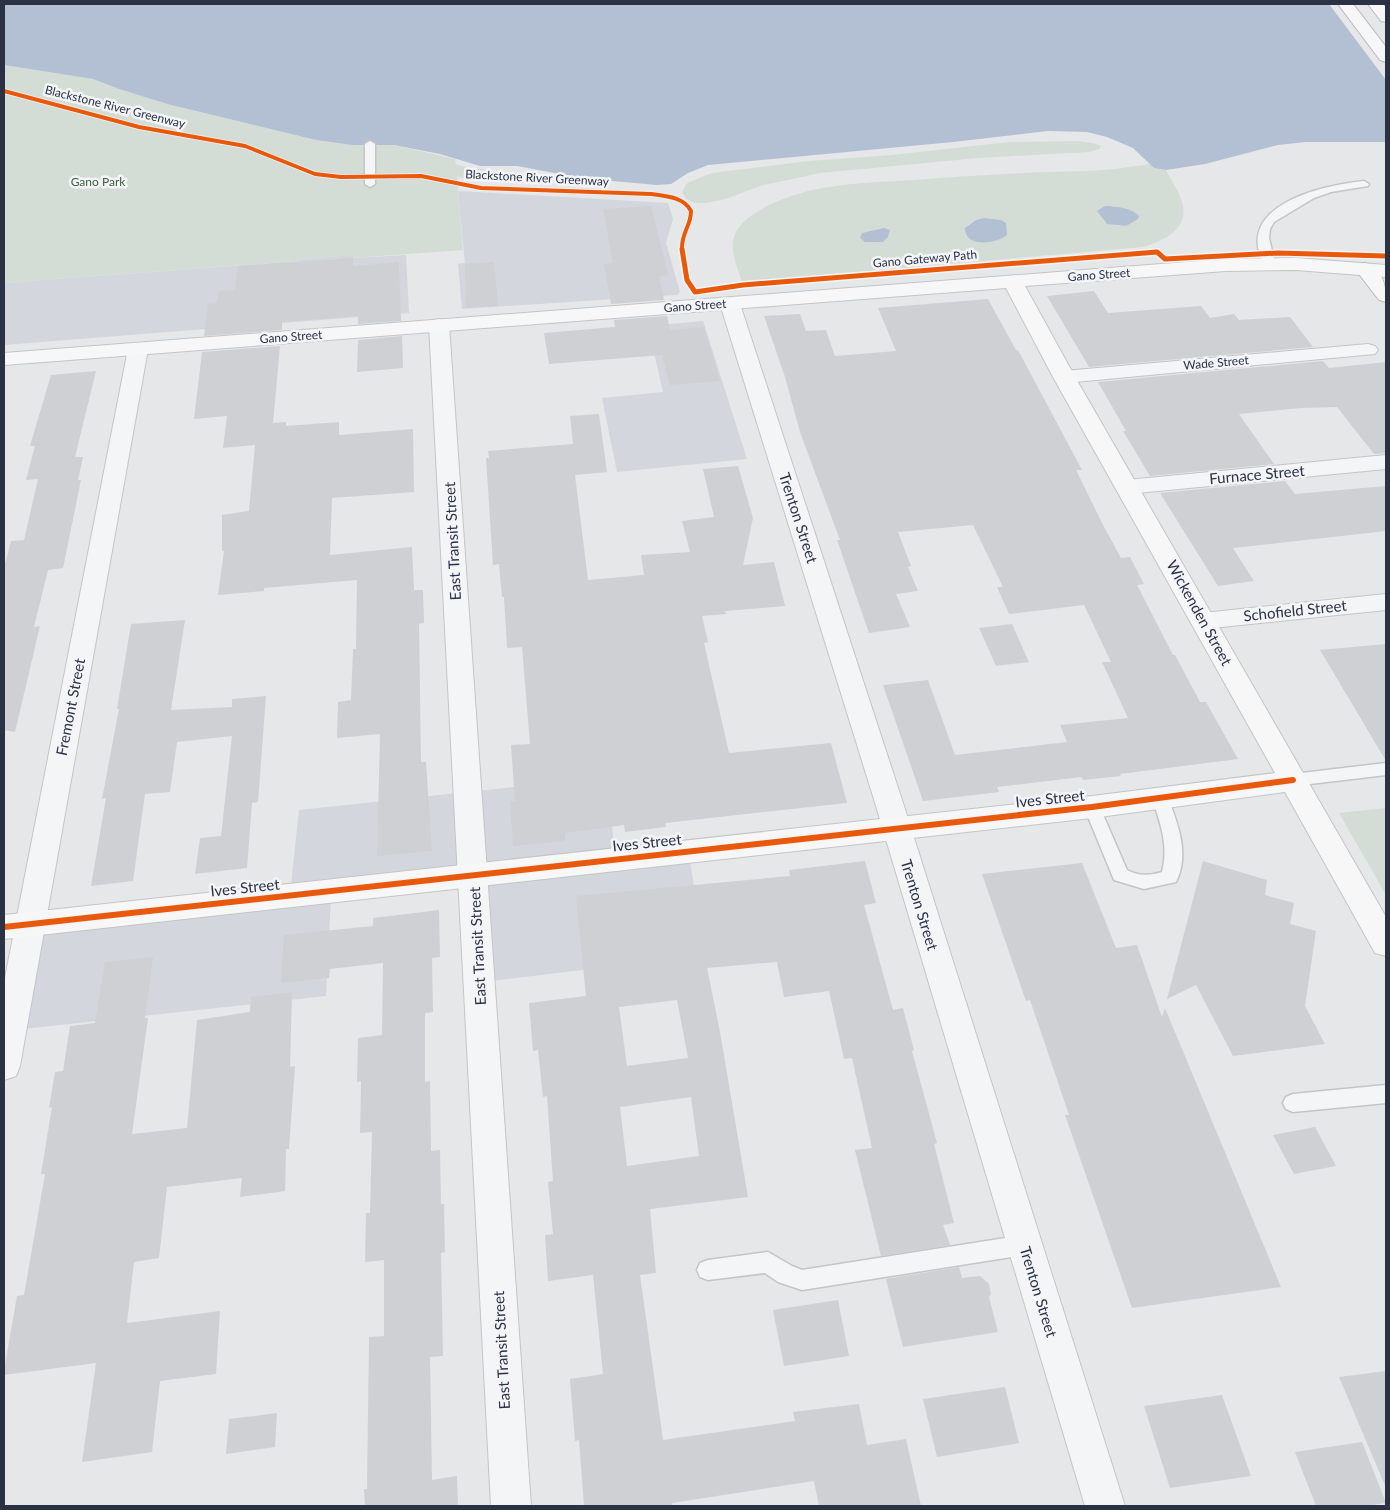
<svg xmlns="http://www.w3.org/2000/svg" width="1390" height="1510" font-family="Lato,sans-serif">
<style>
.built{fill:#d3d6dc}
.green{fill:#d4ddd5;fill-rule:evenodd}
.water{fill:#b3c0d4}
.pier{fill:#e5e7e9}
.building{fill:#cfd0d3;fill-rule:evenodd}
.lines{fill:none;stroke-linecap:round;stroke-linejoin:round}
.lane-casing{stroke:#c3c5c7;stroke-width:3}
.street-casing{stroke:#c3c5c7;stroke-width:2}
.secondary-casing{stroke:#c3c5c7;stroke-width:2}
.highway-casing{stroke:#b7babe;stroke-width:2}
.lane{fill:#f4f5f6;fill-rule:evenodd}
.street{fill:#f4f5f6;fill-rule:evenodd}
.secondary{fill:#f7f7f8;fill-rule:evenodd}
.highway{fill:#f7f7f8;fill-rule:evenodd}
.cycleway-far2-casing{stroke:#f3f5f8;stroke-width:5.5}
.cycleway-far1-casing{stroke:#f3f5f8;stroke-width:8}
.cycleway-casing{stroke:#f3f5f8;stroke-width:9}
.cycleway-far2{stroke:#e8590c;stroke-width:4}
.cycleway-far1{stroke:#e8590c;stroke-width:5}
.cycleway{stroke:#e8590c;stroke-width:6}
.labels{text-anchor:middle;stroke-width:5;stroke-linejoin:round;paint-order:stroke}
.far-street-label{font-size:12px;fill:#2b3244;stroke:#f3f5f8}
.far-park-label{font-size:12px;fill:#3c6038;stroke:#f3f5f8}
.street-label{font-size:15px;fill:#2b3244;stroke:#f3f5f8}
</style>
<rect width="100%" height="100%" fill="#e5e7e9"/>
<!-- built -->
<g class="built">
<polygon points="458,191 668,203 673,219 666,243 680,292 677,295 462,309 458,264 465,263"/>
<polygon points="353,255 353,258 406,255 409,313 4,345 4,283 298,261 302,259"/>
<polygon points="703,321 747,459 617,472 602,398 663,392 648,326"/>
<polygon points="607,777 616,865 689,856 706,955 475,983 469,883 331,899 326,996 14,1030 36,935 289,904 299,810"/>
</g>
<!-- green -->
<g class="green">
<polygon points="4,65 93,79 119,89 183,108 317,140 352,145 394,145 455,159 456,164 461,166 500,172 499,176 486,181 457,177 463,250 353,258 353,255 302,259 298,261 4,283"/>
<polygon points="1077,141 1093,143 1101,146 1099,149 1090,152 978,158 820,173 760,186 726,199 706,203 695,203 686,199 682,192 687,183 712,173 809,161 892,155 1009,142"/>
<path d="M1151,164l3,4 12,2c5,10 13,21 16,32 8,27 -18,39 -39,45l-401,35c-5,-15 -13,-33 -7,-48 10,-23 51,-37 73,-43 34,-8 71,-9 106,-11 56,-4 114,-8 169,-9 22,0 45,-4 68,-7zM1105,206h8l19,5 -12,15 -15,-4 -3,-5zM984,218l-3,24 -13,-5 -3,-4 4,-9z"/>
<polygon points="1386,808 1386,895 1339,813"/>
</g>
<!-- water -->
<g class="water">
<polygon points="4,4 1386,4 1386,142 1306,142 1278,145 1205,164 1166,170 1154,168 1133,148 1107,137 1087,132 1048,131 953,142 708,165 688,173 671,184 656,185 581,178 517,166 480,166 440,154 394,145 352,145 316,140 171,105 119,89 93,79 4,65"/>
<path d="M1105,206c10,0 27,2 34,10l-1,3 -12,7 -19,-2 -10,-13z"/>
<path d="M984,218l17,2 5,3 1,12c-10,9 -43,13 -42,-7l11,-8z"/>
<polygon points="884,228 890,230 888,237 883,242 865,242 860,238 862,233"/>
</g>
<!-- pier -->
<polygon class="pier" points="1329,4 1386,4 1386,80"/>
<!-- building -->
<g class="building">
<polygon points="651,206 668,275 659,276 664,300 611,304 604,264 613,263 603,209"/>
<polygon points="353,258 353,266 399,262 401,321 358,324 358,316 282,322 282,330 204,336 208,304 217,303 219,291 235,290 238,266"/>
<polygon points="494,262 498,306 466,308 465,264"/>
<polygon points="1094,291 1108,313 1201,306 1210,318 1234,314 1239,320 1290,317 1313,347 1089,367 1047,296"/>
<polygon points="988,299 1016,350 1018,350 1082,470 1076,470 1103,525 1121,558 1130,557 1144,584 1137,585 1173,655 1175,655 1200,702 1206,702 1238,759 1120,774 1121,776 1083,780 1082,777 997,787 999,792 923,801 883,685 928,680 955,755 1067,742 1060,725 1128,718 1102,662 1111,662 1084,605 1009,614 997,587 1003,587 973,525 898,532 911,566 908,567 918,591 896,594 910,627 869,633 837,540 840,540 800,432 785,377 764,316 800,314 806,331 826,330 835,356 896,351 878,308"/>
<polygon points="667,316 670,330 704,327 720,381 670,385 662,355 549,364 544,333 615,327 614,320"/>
<polygon points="402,336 403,368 357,372 358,340"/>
<polygon points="280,346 273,423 286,422 286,426 339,422 339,435 413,429 414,492 332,498 330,555 412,547 414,590 423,590 424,623 419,624 421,762 426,762 432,851 377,856 380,734 337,738 338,702 351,700 353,649 356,649 357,580 264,588 264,591 218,595 224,551 222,551 222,515 249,511 255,445 223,448 227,416 194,419 202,352"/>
<polygon points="1323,361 1329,368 1386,362 1386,453 1374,454 1337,407 1301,408 1239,414 1274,464 1150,476 1123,431 1126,431 1098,382"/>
<polygon points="96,371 75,457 83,457 78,480 81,480 63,568 48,570 34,627 40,626 15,732 4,730 4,568 11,541 24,540 38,479 26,480 35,446 30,446 51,375"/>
<polygon points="599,414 607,472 575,475 588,580 644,575 641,555 690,552 682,521 714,517 703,469 738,466 753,518 743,565 774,562 785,606 725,611 726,614 702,616 708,642 704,643 729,753 831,743 847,803 665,823 666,827 625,832 624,825 565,833 565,841 513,846 510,801 515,801 511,745 530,744 522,647 507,648 504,597 502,597 499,564 493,565 486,458 489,458 488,451 573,444 570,416"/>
<polygon points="1285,481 1295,494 1386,486 1386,531 1233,548 1254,581 1218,586 1160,493"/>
<polygon points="185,620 171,710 232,707 232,699 266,696 258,802 252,803 247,868 195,874 200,838 221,836 232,736 177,742 170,792 145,794 133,881 91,886 106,798 102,799 119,709 117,709 131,624"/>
<polygon points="1012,624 1029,662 996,666 979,628"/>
<polygon points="1386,644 1386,761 1320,650"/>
<path d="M865,861l11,42 -12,2 29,105 10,-2 11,42 -2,1 25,92 -3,1 20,79 -11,2 7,20 -69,11 -26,-106 17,-2 -20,-90 -8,1 -15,-68 -45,6 -7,-35 -70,6 13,64 28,165 -98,12 6,64 -16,2 23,165 132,-19 -2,-9 66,-8 8,41 39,-6 15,67h-102l-5,-25 -142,22v3h-88l-5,-66 -4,1 -5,-62 33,-5 -10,-99 -45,6 -3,-46 8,-1 -5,-52 5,-1 -6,-85 -4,1 -5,-47 -5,1 -4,-48 57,-7 -10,-100 214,-20 -1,-6zM677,1000l11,58 -61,8 -8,-59zM691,1097l8,59 -72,10 -7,-59z"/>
<polygon points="1203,861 1267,880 1265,895 1294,903 1290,924 1316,931 1305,1006 1325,1044 1233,1056 1196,985 1167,999"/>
<polygon points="1082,863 1116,948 1137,945 1162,1017 1165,1008 1281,1287 1132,1308 1065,1115 1069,1115 1030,1000 1026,1001 982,874"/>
<polygon points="439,910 440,957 432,958 433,1012 425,1013 425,1082 430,1081 431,1151 440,1150 441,1204 444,1204 445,1252 441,1253 443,1356 430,1357 432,1480 457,1476 458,1506 365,1506 364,1489 367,1489 369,1337 384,1336 384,1260 365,1262 366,1213 370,1213 372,1132 360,1133 361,1081 357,1082 358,1038 382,1035 383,963 330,969 329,978 281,983 284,935 373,926 373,918"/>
<polygon points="153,957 145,1018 148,1018 132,1134 187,1128 197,1020 250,1012 251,997 292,992 290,1067 295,1066 289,1149 286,1149 285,1191 240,1197 242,1178 167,1187 159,1258 134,1262 127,1323 220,1311 216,1374 160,1381 152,1452 82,1462 96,1363 4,1375 4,1370 17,1296 24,1295 45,1174 41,1174 52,1107 49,1108 55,1072 63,1071 70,1026 95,1023 105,962"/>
<polygon points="1315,1127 1336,1166 1294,1174 1273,1135"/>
<polygon points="959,1267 962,1278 980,1276 989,1284 991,1294 989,1297 998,1332 903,1347 886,1279"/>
<polygon points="838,1300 849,1356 784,1366 773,1310"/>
<polygon points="1386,1371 1386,1488 1339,1377"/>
<polygon points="1005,1387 1019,1443 937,1457 923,1399"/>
<polygon points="1222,1395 1251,1476 1170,1488 1144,1406"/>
<polygon points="277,1413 275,1447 226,1454 229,1419"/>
<polygon points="1362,1442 1386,1503 1365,1506 1316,1506 1295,1452"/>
</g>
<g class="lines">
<!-- lane casing -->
<g class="lane-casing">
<g id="lane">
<polygon points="370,141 375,144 375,184 370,187 365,184 365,144"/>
<path d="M1364,181l5,3 -1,2 -37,6 -17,6 -40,24 -4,7 -1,9 6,26 -2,2h-8c-34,-60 57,-81 99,-85z"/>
<polygon points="1386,763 1386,775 1293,786 1287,784 1285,780 1287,776 1293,774"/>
<path d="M1160,792l6,2 2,4c10,26 22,57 8,84l-32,7 -30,-9 -30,-73 2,-4 6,-2 6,2 29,67c12,6 22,6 35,2 7,-26 -2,-50 -10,-74l2,-4z"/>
<polygon points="1386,1085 1386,1103 1293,1112 1286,1109 1283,1103 1286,1097 1293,1094"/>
<polygon points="1024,1235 1031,1238 1035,1245 1031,1252 1024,1255 802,1290 778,1282 765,1273 708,1280 700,1277 697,1270 700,1263 708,1260 768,1252 792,1266 802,1270"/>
</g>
</g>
<!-- street casing -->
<g class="street-casing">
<g id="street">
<polygon points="730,298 737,300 740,304 904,806 1125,1506 1085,1506 876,806 720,304 723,300"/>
<polygon points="439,319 446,321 449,325 531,1506 491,1506 429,325 432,321"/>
<polygon points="138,343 145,345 148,349 20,1066 16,1076 4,1080 4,983 128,349 131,345"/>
<polygon points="1368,344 1375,346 1378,350 1375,354 1064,383 1057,381 1053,377 1057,373 1064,371"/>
<polygon points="1386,455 1386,469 1127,494 1119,492 1116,487 1119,482 1127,480"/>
<polygon points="1386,594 1386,610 1203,629 1194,627 1190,621 1194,615 1203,613"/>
</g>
</g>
<!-- secondary casing -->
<g class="secondary-casing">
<polygon id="secondary" points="1296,258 1386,265 1386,277 1296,270 1226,271 1025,286 1075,377 1386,917 1386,956 1375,953 1285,792 1092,818 4,939 4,915 1092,796 1275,773 1053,377 1006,288 4,365 4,353 1226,259"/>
</g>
<!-- highway casing -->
<g class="highway-casing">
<g id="highway">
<polygon points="1338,4 1353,4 1386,47 1386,62 1380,60"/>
<polygon points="1368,4 1383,4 1386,8 1386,22 1381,21"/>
<path d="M1365,263c18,5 21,23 21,39l-7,-2 -24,-31 3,-4z"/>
</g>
</g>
<!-- lane -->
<use href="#lane" class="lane"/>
<!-- street -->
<use href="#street" class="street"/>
<!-- secondary -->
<use href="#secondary" class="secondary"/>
<!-- highway -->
<use href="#highway" class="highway"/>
<!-- cycleway-far2 casing -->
<g class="cycleway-far2-casing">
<path id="cycleway-far2" d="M4,91l135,36 106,19 70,28 26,3 80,-1 60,12 170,6c15,2 33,3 40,17 0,16 -10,21 -9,39"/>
</g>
<!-- cycleway-far1 casing -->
<g class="cycleway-far1-casing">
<polyline id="cycleway-far1" points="682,249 687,280 695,292 743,285 1157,252 1165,259 1278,253 1386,256"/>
</g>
<!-- cycleway casing -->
<g class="cycleway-casing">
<polyline id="cycleway" points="4,927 1092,807 1293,780"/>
</g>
<!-- cycleway-far2 -->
<use href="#cycleway-far2" class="cycleway-far2"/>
<!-- cycleway-far1 -->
<use href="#cycleway-far1" class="cycleway-far1"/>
<!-- cycleway -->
<use href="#cycleway" class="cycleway"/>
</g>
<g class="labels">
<!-- far-street labels -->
<g class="far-street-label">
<text transform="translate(115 107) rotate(14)" y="4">Blackstone River Greenway</text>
<text transform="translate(537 178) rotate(3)" y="4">Blackstone River Greenway</text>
<text transform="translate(925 259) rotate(-5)" y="4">Gano Gateway Path</text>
<text transform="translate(1099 275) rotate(-4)" y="4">Gano Street</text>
<text transform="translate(695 306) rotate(-4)" y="4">Gano Street</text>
<text transform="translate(291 337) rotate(-4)" y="4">Gano Street</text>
<text transform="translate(1216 363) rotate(-5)" y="4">Wade Street</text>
</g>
<!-- far-park labels -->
<g class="far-park-label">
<text x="98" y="186">Gano Park</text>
</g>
<!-- street labels -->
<g class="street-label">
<text transform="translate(1257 475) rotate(-5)" y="5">Furnace Street</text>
<text transform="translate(798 518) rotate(72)" y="5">Trenton Street</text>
<text transform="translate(453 541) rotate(-93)" y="5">East Transit Street</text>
<text transform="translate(1295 611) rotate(-6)" y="5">Schofield Street</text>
<text transform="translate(1199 613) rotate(61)" y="5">Wickenden Street</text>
<text transform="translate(71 707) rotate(-79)" y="5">Fremont Street</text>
<text transform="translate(1050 799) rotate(-6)" y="5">Ives Street</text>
<text transform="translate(647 843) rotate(-6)" y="5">Ives Street</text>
<text transform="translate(245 888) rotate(-6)" y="5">Ives Street</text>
<text transform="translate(919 905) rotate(73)" y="5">Trenton Street</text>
<text transform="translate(478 946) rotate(-93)" y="5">East Transit Street</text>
<text transform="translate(1038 1292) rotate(73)" y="5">Trenton Street</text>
<text transform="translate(502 1350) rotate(-93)" y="5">East Transit Street</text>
</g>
</g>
<!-- border -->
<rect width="1390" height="1510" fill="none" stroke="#2b3244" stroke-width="10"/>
</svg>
